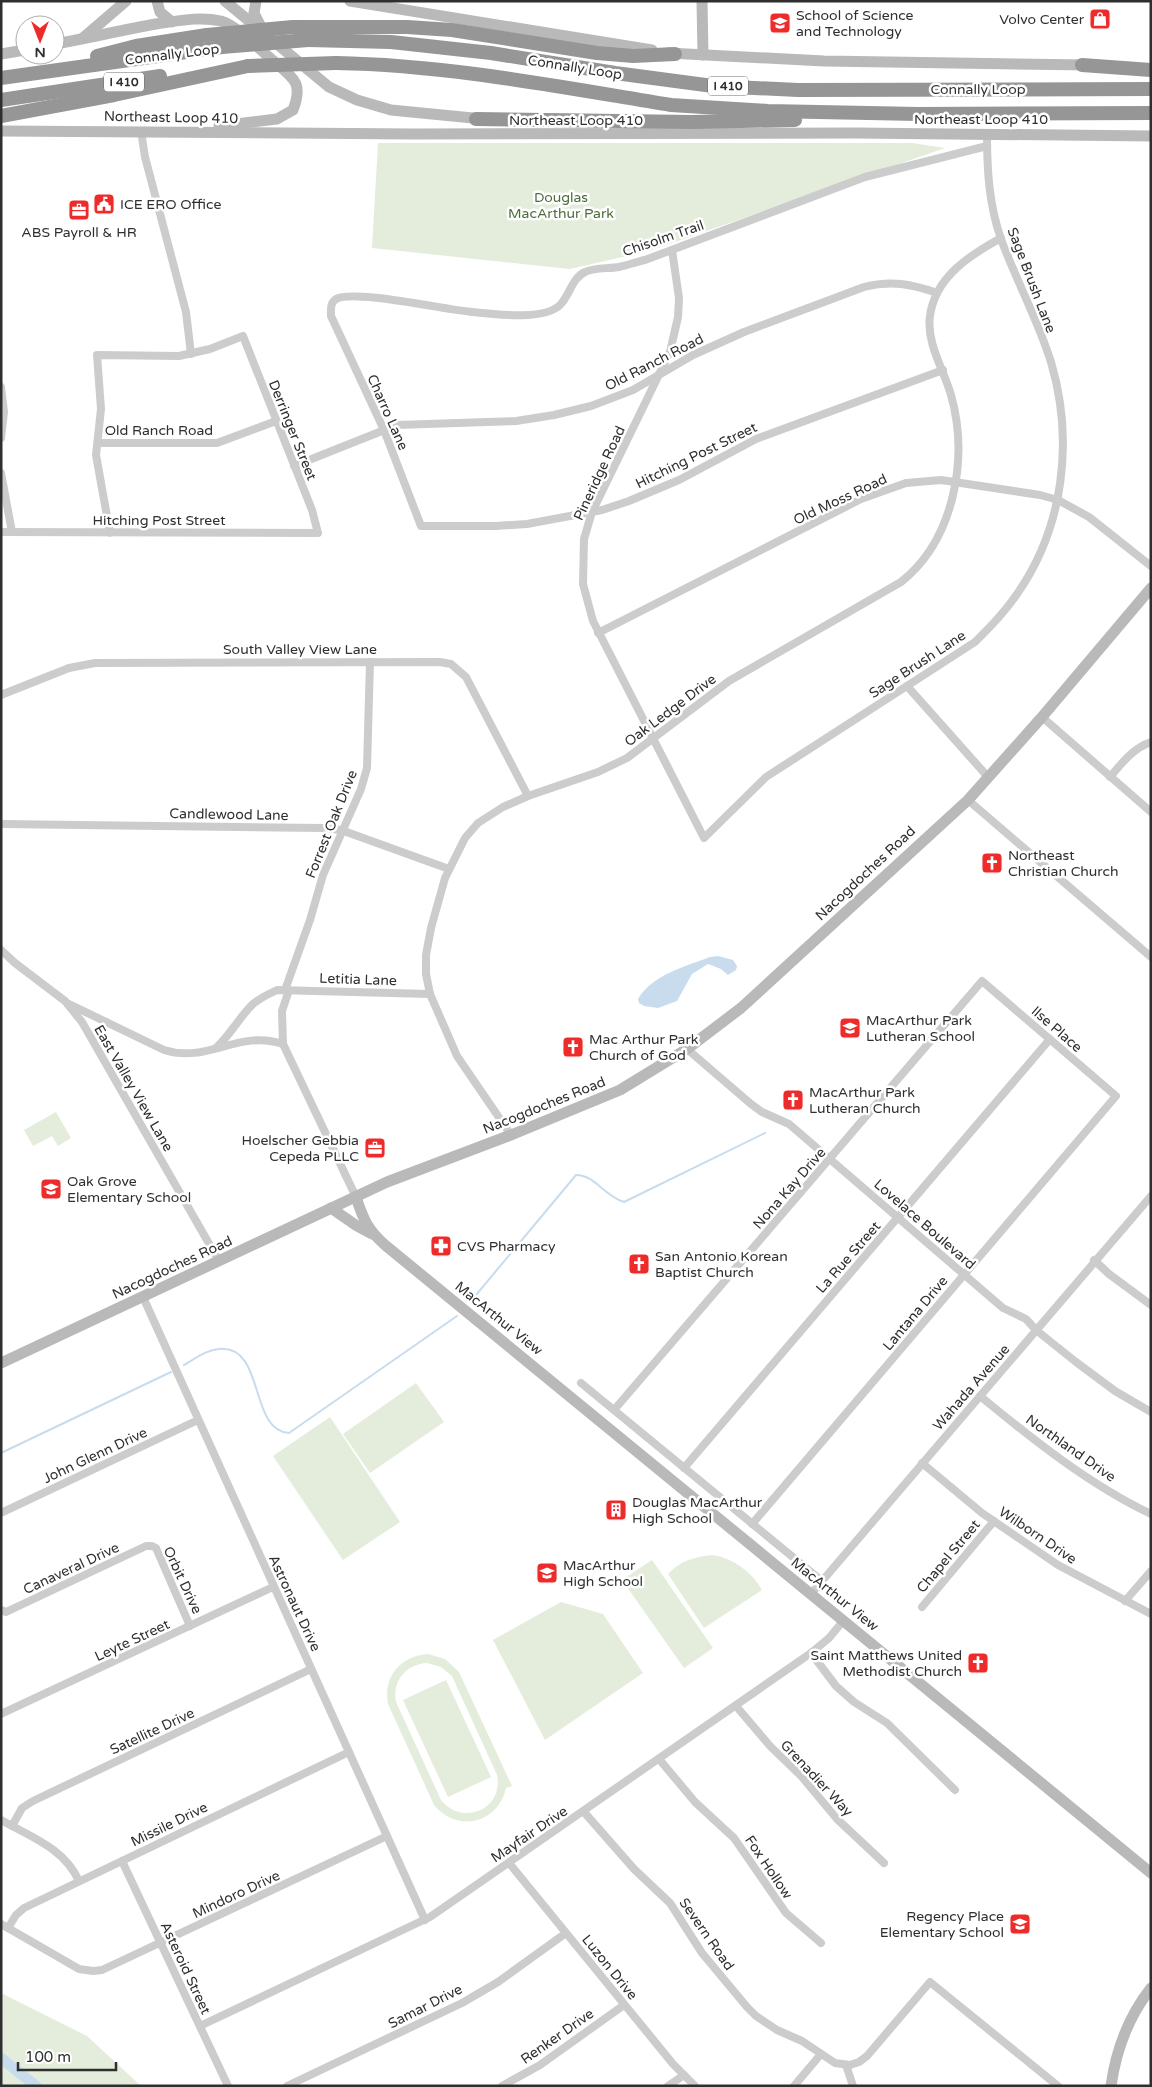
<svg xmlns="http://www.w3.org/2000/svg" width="1152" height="2087" font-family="'Varela Round',sans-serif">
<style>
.green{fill:#e4eddc;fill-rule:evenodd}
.water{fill:#c8dced}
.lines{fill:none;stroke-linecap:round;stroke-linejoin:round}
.stream{stroke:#c8dced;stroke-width:2}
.river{stroke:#c8dced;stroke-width:11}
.street{stroke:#ccc;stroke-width:8}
.secondary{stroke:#b9b9b9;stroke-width:11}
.highway{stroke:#969696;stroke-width:14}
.highway-bridge{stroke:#969696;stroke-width:14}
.labels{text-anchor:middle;stroke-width:5;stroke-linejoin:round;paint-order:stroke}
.shield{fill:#fff;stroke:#6d6d6d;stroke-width:1}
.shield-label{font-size:12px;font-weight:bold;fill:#2f2f2f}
.poi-label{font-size:14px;fill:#2f2f2f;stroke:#fff;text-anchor:start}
.street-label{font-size:14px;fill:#2f2f2f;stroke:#fff}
.park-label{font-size:14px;fill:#4e6d3a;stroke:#fff}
</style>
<rect width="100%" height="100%" fill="#fff"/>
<!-- green -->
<g class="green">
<polygon points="378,143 912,143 945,148 649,251 570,269 372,248"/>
<polygon points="56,1112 71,1138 58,1146 52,1136 33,1146 24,1130"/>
<polygon points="416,1383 444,1422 370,1473 343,1434"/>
<polygon points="330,1417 400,1522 343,1560 273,1456"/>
<path d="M713,1555c21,4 38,16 49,35l-58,38 -36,-54c13,-14 27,-17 45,-19z"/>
<polygon points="652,1560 713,1648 684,1668 622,1580"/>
<polygon points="561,1602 603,1614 643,1673 545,1740 493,1640"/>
<path d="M428,1654l17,5 14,13 53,114 -6,2c-8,36 -49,45 -72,17l-46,-101c-5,-27 12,-48 40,-50zM427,1663l14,4 11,9 45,99c7,34 -34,52 -56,25l-45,-98c-4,-21 10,-38 31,-39z"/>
<polygon points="446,1680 491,1777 448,1797 403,1700"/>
<polygon points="1,1993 87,2036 141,2086 1,2086"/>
</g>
<!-- water -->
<path class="water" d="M718,956l15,4 4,6 -1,4 -8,5 -7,-6 -13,-5 -16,10 -15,27 -19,7 -14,-2 -5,-3 -1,-4c14,-24 48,-33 72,-42z"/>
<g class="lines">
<!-- stream -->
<g class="stream">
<path d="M471,1301l105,-126c19,0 28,21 48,27l141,-69"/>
<path d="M184,1365c11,-6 22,-15 35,-16 47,-4 29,81 70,84l168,-117"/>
<polyline points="1,1453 171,1372"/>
</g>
<!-- river -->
<polyline class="river" points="1,2058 36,2086"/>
<!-- street -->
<g class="street">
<polyline points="141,131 145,157 186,312 191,354"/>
<path d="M672,250l7,48 -1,19 -8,35 -78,160 -8,27 -1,45 10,37 111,217 62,-61 209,-135c15,-15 30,-30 42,-48 47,-67 57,-154 34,-232 -13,-42 -35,-82 -50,-123 -12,-34 -14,-69 -14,-105"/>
<path d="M943,370l-187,69 -77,41 -50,21 -27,9 -75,14 -32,2h-74l-37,-96 -53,-114c0,-7 -1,-13 5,-17 16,-10 111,11 136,13 22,2 72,9 88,-7 10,-10 12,-27 25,-33 10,-5 23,-3 34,-5 9,-2 17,-5 26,-7l220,-83 122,-31"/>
<polyline points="1,387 4,412 1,438"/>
<polyline points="98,443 217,443 276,421"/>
<path d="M294,466l103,-41 119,-4 38,-6 37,-9 42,-16 60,-35 51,-23 120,-45c27,-7 48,-3 73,6"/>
<polyline points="1,473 12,532"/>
<polyline points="1,532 318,533 312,510 243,336 210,349 179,356 97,355 101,409 96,455 110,533"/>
<polyline points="598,633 861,499 906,483 941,480 1040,495 1058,500 1089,517 1151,566"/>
<polyline points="907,686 988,777"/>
<polyline points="1,695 69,668 95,663 440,662 451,664 466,677 528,796"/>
<polyline points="1042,717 1151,812"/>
<path d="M1110,777c12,-14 23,-29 41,-35"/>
<polyline points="968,800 1151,957"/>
<polyline points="1,824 324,828 341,830 449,869"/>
<polyline points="1,950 15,963 65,1001 82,1022 219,1261"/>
<polyline points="285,990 310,920 323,875 361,789 367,768 370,662"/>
<polyline points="289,990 282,1011 283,1044 356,1197"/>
<path d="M69,1004l95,46c44,14 74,-21 119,-6"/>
<path d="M216,1048c14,-13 21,-27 34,-41 7,-8 17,-12 27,-17l153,4"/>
<polyline points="687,1049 751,1104 762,1112 789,1124 1003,1308 1026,1319 1036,1330 1076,1362 1115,1391 1151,1412"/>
<path d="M511,1135l-54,-79 -27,-62 -4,-20v-19l5,-27 14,-50 20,-40 13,-15 25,-16 25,-11 70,-24 29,-14 102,-77 172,-99c53,-42 68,-123 50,-187 -7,-25 -25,-52 -21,-79 5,-39 40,-61 71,-78"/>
<polyline points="1094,1260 1109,1274 1151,1305"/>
<polyline points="143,1297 425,1920"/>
<polyline points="581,1383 822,1581"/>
<path d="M980,1396c52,43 110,89 171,118"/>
<polyline points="614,1410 982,981 1116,1096 752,1524"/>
<polyline points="922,1463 982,1513 1058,1565 1151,1614"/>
<polyline points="684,1468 1050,1039"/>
<polyline points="1,1513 198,1420"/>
<polyline points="811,1594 1151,1196"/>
<polyline points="1125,1601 1151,1571"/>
<polyline points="922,1607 994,1521"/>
<polyline points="1,1610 6,1612 146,1546 152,1546 156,1548 190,1626"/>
<polyline points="811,1653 836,1686 854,1702 887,1723 955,1790"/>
<polyline points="736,1706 770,1746 802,1777 837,1819 884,1863"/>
<polyline points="1,1714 273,1587"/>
<polyline points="659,1759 695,1802 734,1838 786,1913 821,1943"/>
<polyline points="584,1812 634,1869 670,1903 702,1953 747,2007 756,2016 777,2030 802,2041 835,2063 850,2065 859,2062 867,2056 930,1982 1058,2086"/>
<path d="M1,1820c30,17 63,28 78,61"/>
<polyline points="12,1826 22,1808 33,1801 311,1669"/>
<polyline points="122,1861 228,2086"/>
<polyline points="509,1863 673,2064 695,2086"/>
<polyline points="1,1924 79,1969 93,1971 102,1970 387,1836"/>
<polyline points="8,1928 16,1915 24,1908 349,1752"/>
<polyline points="200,2026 430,1917 811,1653 829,1638 844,1620"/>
<polyline points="846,2065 853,2086"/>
<polyline points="287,2086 462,2003 498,1982 566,1933"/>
<polyline points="502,2086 540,2065 624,2005"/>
<polyline points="668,2086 684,2075"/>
<polyline points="794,2086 821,2054"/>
</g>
<!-- secondary -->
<g class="secondary">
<polyline points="157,1 160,12 172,22"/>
<polyline points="225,1 329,87 357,100 391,110 483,119"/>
<polyline points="256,1 254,13 262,29"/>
<polyline points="350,1 652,50"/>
<polyline points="702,1 703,55"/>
<polyline points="83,38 126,1"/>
<path d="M55,44c34,-6 67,-14 101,-20 21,-3 44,-8 65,-3 17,5 40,30 55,42 19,16 27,21 17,47l-16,9 -58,7"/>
<polyline points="668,53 824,61 1089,65"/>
<polyline points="1,54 25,50"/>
<polyline points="1,131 414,134 857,133 1151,136"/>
<path d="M356,1197c7,22 12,33 29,48l766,628"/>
<polyline points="331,1208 357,1226 372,1234"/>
<polyline points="1,1363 387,1182 511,1135 620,1090 687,1049 741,1008 968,800 1042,717 1151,588"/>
<path d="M1111,2086c5,-36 18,-70 40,-98"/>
</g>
<!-- highway -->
<g class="highway">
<polyline points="293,27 407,27 452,30 597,53 633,56 675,54"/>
<polyline points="308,40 391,42 491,53 615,73 713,86 798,90 1151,89"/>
<polyline points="97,56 136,46 207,35"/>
<path d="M336,63c113,2 224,24 335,42l97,6 150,3 233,-1"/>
<polyline points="1082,65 1151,70"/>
<polyline points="1,78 222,47"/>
<polyline points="1,100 160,76"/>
<polyline points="1,116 114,95 248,66"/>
<polyline points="476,119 692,122 795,120"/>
</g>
<!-- highway-bridge -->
<g class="highway-bridge">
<polyline points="207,35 293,27"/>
<polyline points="222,47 308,40"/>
<polyline points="248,66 336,63"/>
</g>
</g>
<!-- icons -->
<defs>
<g id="shop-square" transform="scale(1.125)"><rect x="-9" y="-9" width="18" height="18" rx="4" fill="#ed2b2a" stroke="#fff"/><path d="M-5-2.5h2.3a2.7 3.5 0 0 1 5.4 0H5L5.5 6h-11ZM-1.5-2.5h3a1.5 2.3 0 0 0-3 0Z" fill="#fff"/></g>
<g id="school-square" transform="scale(1.125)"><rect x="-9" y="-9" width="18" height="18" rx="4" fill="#ed2b2a" stroke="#fff"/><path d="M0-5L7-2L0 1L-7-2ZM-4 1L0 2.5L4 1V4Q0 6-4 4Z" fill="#fff"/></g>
<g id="civic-square" transform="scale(1.125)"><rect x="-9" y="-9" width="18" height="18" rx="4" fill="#ed2b2a" stroke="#fff"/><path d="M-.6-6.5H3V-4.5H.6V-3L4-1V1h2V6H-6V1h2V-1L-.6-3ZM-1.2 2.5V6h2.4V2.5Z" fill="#fff"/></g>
<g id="office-square" transform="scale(1.125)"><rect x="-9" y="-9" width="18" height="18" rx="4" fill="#ed2b2a" stroke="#fff"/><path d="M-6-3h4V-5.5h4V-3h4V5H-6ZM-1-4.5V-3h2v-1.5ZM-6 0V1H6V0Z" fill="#fff"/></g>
<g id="church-square" transform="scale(1.125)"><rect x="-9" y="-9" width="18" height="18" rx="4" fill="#ed2b2a" stroke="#fff"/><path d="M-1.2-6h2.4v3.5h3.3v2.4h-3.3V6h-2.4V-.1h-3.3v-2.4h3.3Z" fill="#fff"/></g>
<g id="pharmacy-square" transform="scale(1.125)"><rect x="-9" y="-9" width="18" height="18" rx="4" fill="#ed2b2a" stroke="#fff"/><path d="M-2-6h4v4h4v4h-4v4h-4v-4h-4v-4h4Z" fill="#fff"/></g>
<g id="building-square" transform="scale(1.125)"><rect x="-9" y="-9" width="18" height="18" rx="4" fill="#ed2b2a" stroke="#fff"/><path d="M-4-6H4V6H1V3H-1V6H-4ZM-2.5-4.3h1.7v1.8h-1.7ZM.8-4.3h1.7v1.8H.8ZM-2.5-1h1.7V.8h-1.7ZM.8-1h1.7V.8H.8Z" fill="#fff"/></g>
</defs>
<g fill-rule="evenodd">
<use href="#shop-square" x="1100" y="19"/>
<use href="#school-square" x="780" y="23"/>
<use href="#civic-square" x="104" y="204"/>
<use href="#office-square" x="79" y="210"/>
<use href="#church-square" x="992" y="863"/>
<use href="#school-square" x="850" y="1028"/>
<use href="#church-square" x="573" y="1047"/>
<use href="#church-square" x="793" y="1100"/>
<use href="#office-square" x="375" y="1148"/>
<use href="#school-square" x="51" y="1189"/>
<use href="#pharmacy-square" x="441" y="1246"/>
<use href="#church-square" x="639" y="1264"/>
<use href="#building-square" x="616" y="1510"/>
<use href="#school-square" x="547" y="1573"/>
<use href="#church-square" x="978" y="1663"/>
<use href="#school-square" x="1020" y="1924"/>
</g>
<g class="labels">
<!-- shield labels -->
<g class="shield">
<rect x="104" y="72.5" width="40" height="19" rx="4"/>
<rect x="708" y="76.5" width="40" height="19" rx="4"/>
</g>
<g class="shield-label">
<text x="124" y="86">I 410</text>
<text x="728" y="90">I 410</text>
</g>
<!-- poi labels -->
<g class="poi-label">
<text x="796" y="20">School of Science<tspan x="796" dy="16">and Technology</tspan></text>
<text x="1084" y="24" text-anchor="end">Volvo Center</text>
<text x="120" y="209">ICE ERO Office</text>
<text x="79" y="237" text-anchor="middle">ABS Payroll &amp; HR</text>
<text x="1008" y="860">Northeast<tspan x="1008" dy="16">Christian Church</tspan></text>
<text x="866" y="1025">MacArthur Park<tspan x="866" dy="16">Lutheran School</tspan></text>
<text x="589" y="1044">Mac Arthur Park<tspan x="589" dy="16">Church of God</tspan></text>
<text x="809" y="1097">MacArthur Park<tspan x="809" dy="16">Lutheran Church</tspan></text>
<text x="359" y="1145" text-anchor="end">Hoelscher Gebbia<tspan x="359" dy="16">Cepeda PLLC</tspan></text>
<text x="67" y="1186">Oak Grove<tspan x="67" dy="16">Elementary School</tspan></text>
<text x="457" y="1251">CVS Pharmacy</text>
<text x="655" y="1261">San Antonio Korean<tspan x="655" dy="16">Baptist Church</tspan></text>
<text x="632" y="1507">Douglas MacArthur<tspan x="632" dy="16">High School</tspan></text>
<text x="563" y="1570">MacArthur<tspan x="563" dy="16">High School</tspan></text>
<text x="962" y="1660" text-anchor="end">Saint Matthews United<tspan x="962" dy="16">Methodist Church</tspan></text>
<text x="1004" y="1921" text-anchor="end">Regency Place<tspan x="1004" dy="16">Elementary School</tspan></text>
</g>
<!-- street labels -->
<g class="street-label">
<text transform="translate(172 54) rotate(-7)" y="5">Connally Loop</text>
<text transform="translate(575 67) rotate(9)" y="5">Connally Loop</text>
<text x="978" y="94">Connally Loop</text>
<text transform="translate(171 117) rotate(1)" y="5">Northeast Loop 410</text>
<text x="981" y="124">Northeast Loop 410</text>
<text x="576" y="125">Northeast Loop 410</text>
<text transform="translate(663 238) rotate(-19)" y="5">Chisolm Trail</text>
<text transform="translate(1032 280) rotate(69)" y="5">Sage Brush Lane</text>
<text transform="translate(654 362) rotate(-27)" y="5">Old Ranch Road</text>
<text transform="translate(388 412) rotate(66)" y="5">Charro Lane</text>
<text x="159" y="435">Old Ranch Road</text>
<text transform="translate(293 430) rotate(68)" y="5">Derringer Street</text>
<text transform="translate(696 455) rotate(-26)" y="5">Hitching Post Street</text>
<text transform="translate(599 473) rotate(-65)" y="5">Pineridge Road</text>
<text transform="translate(840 499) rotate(-25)" y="5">Old Moss Road</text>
<text x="159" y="525">Hitching Post Street</text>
<text x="300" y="654">South Valley View Lane</text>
<text transform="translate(917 664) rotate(-33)" y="5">Sage Brush Lane</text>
<text transform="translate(670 710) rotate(-37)" y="5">Oak Ledge Drive</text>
<text transform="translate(229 814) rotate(1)" y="5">Candlewood Lane</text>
<text transform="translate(331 824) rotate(-68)" y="5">Forrest Oak Drive</text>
<text transform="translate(865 873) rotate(-43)" y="5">Nacogdoches Road</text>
<text transform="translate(358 979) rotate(2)" y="5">Letitia Lane</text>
<text transform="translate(1057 1029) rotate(41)" y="5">Ilse Place</text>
<text transform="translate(134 1088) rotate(60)" y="5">East Valley View Lane</text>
<text transform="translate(544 1105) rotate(-22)" y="5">Nacogdoches Road</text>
<text transform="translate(789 1188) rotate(-49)" y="5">Nona Kay Drive</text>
<text transform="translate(925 1224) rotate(41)" y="5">Lovelace Boulevard</text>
<text transform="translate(848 1257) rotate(-49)" y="5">La Rue Street</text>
<text transform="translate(172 1267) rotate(-25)" y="5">Nacogdoches Road</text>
<text transform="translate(915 1313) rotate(-50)" y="5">Lantana Drive</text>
<text transform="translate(499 1318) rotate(39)" y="5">MacArthur View</text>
<text transform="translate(971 1387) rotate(-49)" y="5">Wahada Avenue</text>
<text transform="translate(1071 1448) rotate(35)" y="5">Northland Drive</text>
<text transform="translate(95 1455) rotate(-25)" y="5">John Glenn Drive</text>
<text transform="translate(1038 1535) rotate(34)" y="5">Wilborn Drive</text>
<text transform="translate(948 1556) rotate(-50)" y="5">Chapel Street</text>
<text transform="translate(71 1568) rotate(-25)" y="5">Canaveral Drive</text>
<text transform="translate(183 1580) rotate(65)" y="5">Orbit Drive</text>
<text transform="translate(835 1594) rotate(39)" y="5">MacArthur View</text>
<text transform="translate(295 1603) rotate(65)" y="5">Astronaut Drive</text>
<text transform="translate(132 1640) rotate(-25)" y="5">Leyte Street</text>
<text transform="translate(152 1731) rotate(-25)" y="5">Satellite Drive</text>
<text transform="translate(817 1778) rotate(47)" y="5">Grenadier Way</text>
<text transform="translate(169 1824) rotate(-26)" y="5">Missile Drive</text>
<text transform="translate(529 1834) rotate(-34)" y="5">Mayfair Drive</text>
<text transform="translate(769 1867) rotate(56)" y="5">Fox Hollow</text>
<text transform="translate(236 1894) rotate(-25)" y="5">Mindoro Drive</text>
<text transform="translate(707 1934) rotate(55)" y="5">Severn Road</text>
<text transform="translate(610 1967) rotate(51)" y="5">Luzon Drive</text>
<text transform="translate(186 1968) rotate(65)" y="5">Asteroid Street</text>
<text transform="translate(425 2006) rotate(-27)" y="5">Samar Drive</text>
<text transform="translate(557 2036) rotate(-35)" y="5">Renker Drive</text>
</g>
<!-- park labels -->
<g class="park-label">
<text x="561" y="202">Douglas<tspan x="561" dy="16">MacArthur Park</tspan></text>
</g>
</g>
<!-- border -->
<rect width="1152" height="2087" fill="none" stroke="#2f2f2f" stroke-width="5"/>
<!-- north arrow -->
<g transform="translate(40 40) rotate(180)"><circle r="24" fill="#ffffff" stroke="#acacac"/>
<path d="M0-4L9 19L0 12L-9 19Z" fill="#ed2b2a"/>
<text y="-8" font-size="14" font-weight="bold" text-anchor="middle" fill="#2f2f2f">N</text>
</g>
<!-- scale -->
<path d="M18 2062v8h98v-8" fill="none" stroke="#2f2f2f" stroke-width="2.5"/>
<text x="25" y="2062" font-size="15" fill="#2f2f2f" stroke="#ffffff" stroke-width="4" paint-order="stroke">100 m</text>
</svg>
